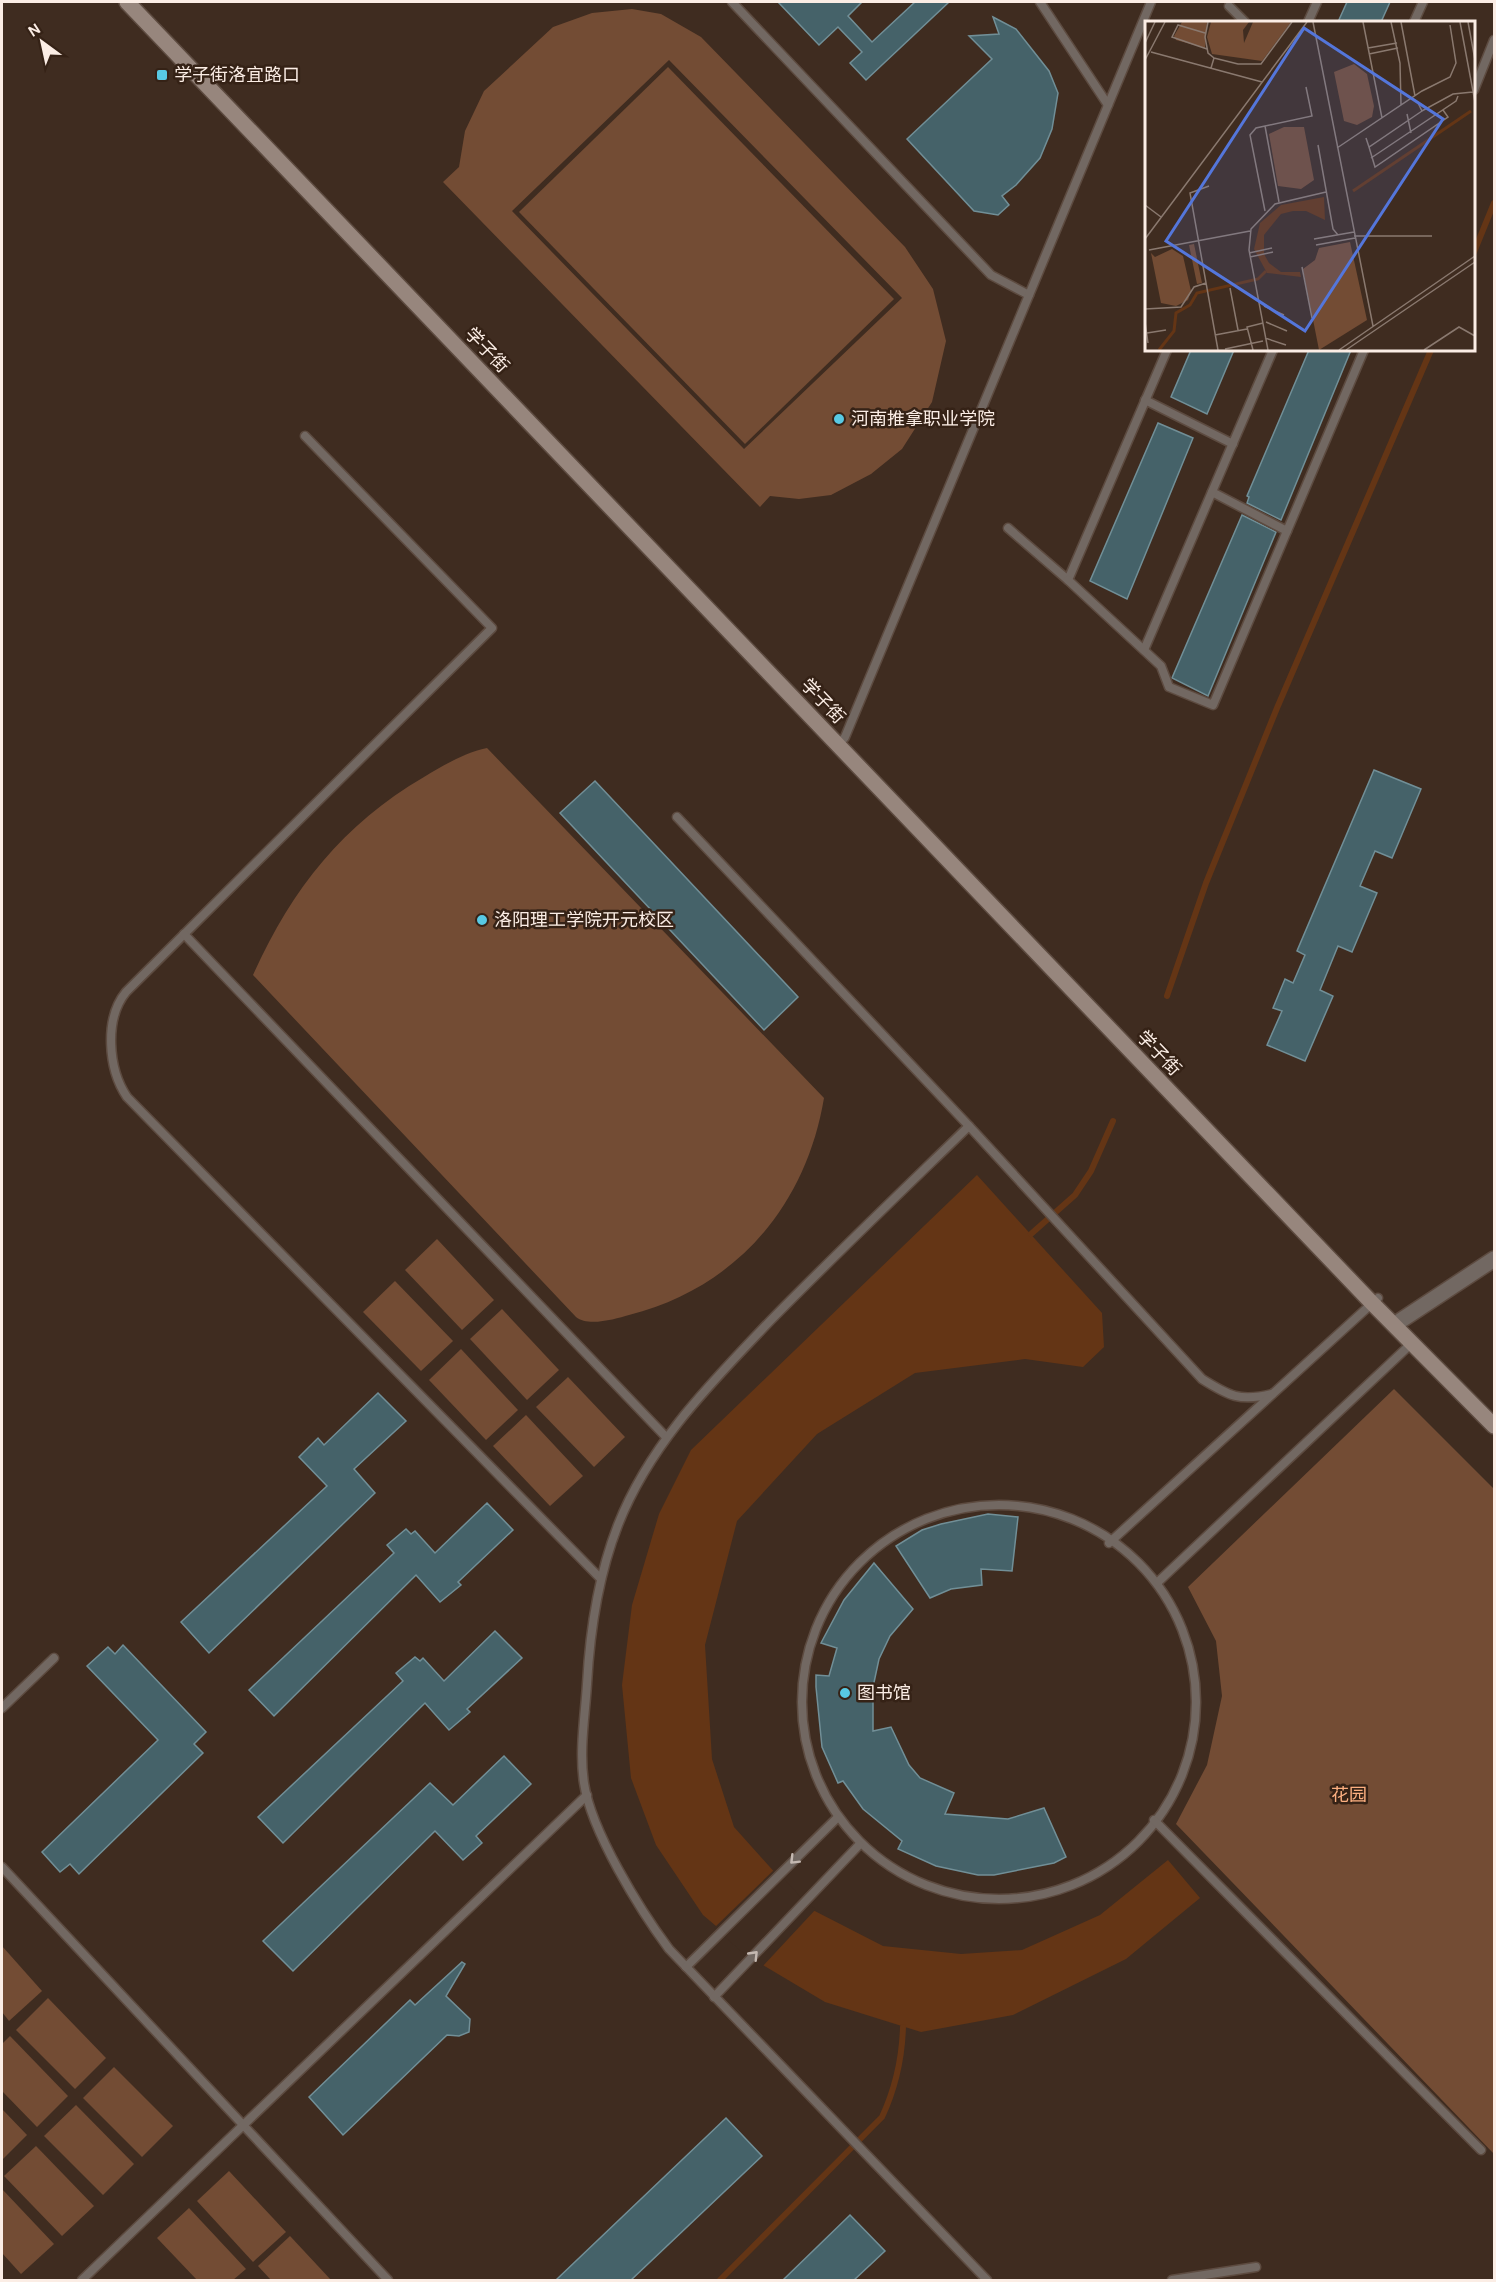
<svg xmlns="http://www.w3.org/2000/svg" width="1496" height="2282" font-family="Karla,'Noto Sans SC',sans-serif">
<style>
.green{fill:#734c34;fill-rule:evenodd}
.water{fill:#643515}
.pier{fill:#3f2c20}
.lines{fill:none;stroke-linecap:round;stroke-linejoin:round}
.stream{stroke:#643515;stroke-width:6}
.building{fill:#456269;stroke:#718f97;stroke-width:1.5}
.lane-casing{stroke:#5d4b40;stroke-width:11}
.street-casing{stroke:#5d4b40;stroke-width:18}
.secondary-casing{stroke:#5d4b40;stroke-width:18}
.lane{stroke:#726862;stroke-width:8}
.street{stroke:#726862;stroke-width:15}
.secondary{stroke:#97867d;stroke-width:15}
.oneway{stroke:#c4b8b1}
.poi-dot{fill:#58c9e3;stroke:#352216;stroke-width:2}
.labels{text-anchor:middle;stroke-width:5;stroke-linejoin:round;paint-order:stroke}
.poi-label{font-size:18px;fill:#fbede5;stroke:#352216;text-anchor:start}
.street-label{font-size:18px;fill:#fbede5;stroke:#352216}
.park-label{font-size:18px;fill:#fcaf80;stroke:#352216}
.inset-river{fill:none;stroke:#643515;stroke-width:3}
.inset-road{fill:none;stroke:#8a796f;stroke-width:1.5}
.view{fill:#5476db;fill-opacity:0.15;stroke:#5476db;stroke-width:3}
.inset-edge{fill:none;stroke:#fbede5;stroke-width:3}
</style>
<rect width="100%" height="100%" fill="#3f2c20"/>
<!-- green -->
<g class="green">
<path d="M632,9l29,5 40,23 204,210 28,42 13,52 -14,61 -30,47 -31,25 -40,21 -32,4 -29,-3 -10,11 -317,-325 16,-15 6,-36 19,-40 69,-64 39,-14zM669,60l233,238 -158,151 -232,-238z"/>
<polygon points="668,67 894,299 745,444 519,212"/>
<path d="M487,748l337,350c-18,108 -88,190 -195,217 -14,4 -41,12 -53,2l-323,-342c39,-86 89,-150 171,-198 20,-12 40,-24 63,-29z"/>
<polygon points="437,1239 494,1300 462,1330 405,1270"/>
<polygon points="395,1281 453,1341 421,1371 363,1312"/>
<polygon points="502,1309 559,1370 527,1400 470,1339"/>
<polygon points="461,1349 518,1410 486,1440 429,1380"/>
<polygon points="568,1377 625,1437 594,1467 536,1407"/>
<polygon points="1394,1389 1494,1489 1494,2154 1176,1824 1207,1765 1222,1696 1216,1641 1188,1587"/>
<polygon points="526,1415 583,1476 550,1506 493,1446"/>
<polygon points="2,1946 42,1991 9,2021 2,2012"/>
<polygon points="48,1998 106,2058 75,2089 16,2030"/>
<polygon points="10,2036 68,2096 37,2127 2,2091 2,2044"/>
<polygon points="114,2067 173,2126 142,2157 83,2098"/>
<polygon points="76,2105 134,2164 103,2195 44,2136"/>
<polygon points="2,2109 27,2135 2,2160"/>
<polygon points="36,2146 94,2206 62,2236 4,2176"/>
<polygon points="229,2171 286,2232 253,2262 197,2201"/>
<polygon points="2,2189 54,2244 21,2274 2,2253"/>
<polygon points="189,2208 246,2269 233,2280 197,2280 157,2238"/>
<polygon points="290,2236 331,2280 271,2280 258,2266"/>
</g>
<!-- water -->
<polygon class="water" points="977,1175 1102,1313 1104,1347 1083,1367 1025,1359 915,1373 817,1434 737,1521 705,1645 712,1759 734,1827 805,1906 883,1946 961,1954 1022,1950 1100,1915 1168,1860 1200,1898 1126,1959 1013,2015 921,2032 825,2002 761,1964 703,1915 656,1845 631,1778 622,1685 632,1605 659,1514 691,1450"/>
<!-- pier -->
<polygon class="pier" points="775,1869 807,1904 816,1909 761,1968 714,1928"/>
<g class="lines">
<!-- stream -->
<g class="stream">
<polyline points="1474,252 1494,203"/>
<polyline points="1167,996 1206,883 1277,708 1431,350"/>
<polyline points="1031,1234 1075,1195 1091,1171 1113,1121"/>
<path d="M720,2280l162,-163c14,-30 20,-57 21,-90"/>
</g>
</g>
<!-- building -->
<g class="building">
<polygon points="778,2 862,2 848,16 872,42 915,2 949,2 866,80 850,63 862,52 838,27 819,45"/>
<polygon points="1347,2 1390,2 1381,22 1338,22"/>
<polygon points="993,17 1016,29 1049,71 1058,93 1052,129 1040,158 1016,185 1002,196 1009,205 998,215 974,211 907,139 992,59 969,36 999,34"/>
<polygon points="1191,350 1234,350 1207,414 1171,397"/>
<polygon points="1309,350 1351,350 1281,520 1247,503 1249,497 1247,496"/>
<polygon points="1158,423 1193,438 1127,599 1090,581"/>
<polygon points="1242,515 1276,532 1208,696 1172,678"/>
<polygon points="1374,770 1421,789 1392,858 1375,851 1360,886 1377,893 1352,952 1338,946 1320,990 1333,996 1305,1061 1267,1045 1282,1011 1273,1008 1285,979 1293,983 1305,955 1297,951"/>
<polygon points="595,781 798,997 764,1030 560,813"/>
<polygon points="378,1393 406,1421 354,1469 375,1493 209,1653 181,1622 327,1486 299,1457 318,1438 324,1445"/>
<polygon points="487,1503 513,1530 458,1582 461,1585 440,1602 416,1575 274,1716 249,1690 394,1553 387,1545 406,1529 411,1534 415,1531 435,1553"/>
<polygon points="988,1514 1018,1517 1012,1571 981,1569 982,1585 951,1589 930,1598 896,1546 922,1530 941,1524"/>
<polygon points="874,1563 913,1609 890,1636 879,1659 873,1687 873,1731 891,1727 909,1765 920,1778 954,1793 945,1814 1008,1819 1044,1808 1066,1857 1054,1863 994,1875 978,1875 936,1866 898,1849 902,1841 863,1809 843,1781 838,1783 822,1747 816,1687 816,1675 829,1676 837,1648 821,1643 844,1600"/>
<polygon points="495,1631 522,1658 467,1709 470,1712 449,1730 425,1703 283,1843 258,1817 403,1681 396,1673 415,1657 420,1661 423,1658 444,1681"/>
<polygon points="123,1645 206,1732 194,1744 203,1753 79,1874 70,1864 60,1872 42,1852 158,1740 87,1666 108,1647 115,1654"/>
<polygon points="504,1756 531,1784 476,1836 482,1843 463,1860 435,1831 293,1971 263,1941 430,1783 453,1805"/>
<polygon points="462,1962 465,1964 446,1996 470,2019 469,2032 459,2036 447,2035 343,2135 309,2097 410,2000 415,2005"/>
<polygon points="726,2118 762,2156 631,2280 556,2280"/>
<polygon points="850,2215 885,2251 854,2280 783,2280"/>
</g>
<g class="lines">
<!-- lane casing -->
<g class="lane-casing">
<g id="lane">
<polyline points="732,2 991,275 1029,295"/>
<polyline points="1040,2 1108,105"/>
<polyline points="1229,6 1245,22"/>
<polyline points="1308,22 1317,2"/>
<polyline points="1414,22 1423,2"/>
<polyline points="1474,90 1494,40"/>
<polyline points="1145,400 1233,444"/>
<path d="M305,436l187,192 -366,364c-22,27 -18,77 1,105l474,482"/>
<polyline points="1212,492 1287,531"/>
<polyline points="1008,528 1068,580 1167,350"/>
<polyline points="1068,580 1161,666 1169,687 1213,705 1364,350"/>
<polyline points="1144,650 1273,350"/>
<polyline points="838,746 845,737 1151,2"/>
<path d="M677,817l292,309 233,253c27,17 38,23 70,15"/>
<polyline points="184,934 666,1437"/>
<path d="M969,1126c-66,64 -133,128 -198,194 -59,62 -121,123 -153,205 -20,51 -28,104 -31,159 -2,32 -8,67 -3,99 7,48 56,127 85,166l318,331"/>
<circle cx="999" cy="1702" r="197"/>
<polyline points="1109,1543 1378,1298"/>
<polyline points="1158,1582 1413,1342"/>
<polyline points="2,1708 54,1658"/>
<polyline points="1154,1820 1481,2150"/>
<polyline points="2,1867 388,2280"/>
<polyline points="686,1967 836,1819"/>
<polyline points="714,1997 859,1845"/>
<polyline points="82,2280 587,1795"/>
<polyline points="1172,2280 1256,2267"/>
</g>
</g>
<!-- street casing -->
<g class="street-casing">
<polyline id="street" points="1396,1327 1400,1321 1494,1259"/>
</g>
<!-- secondary casing -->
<g class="secondary-casing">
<polyline id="secondary" points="127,2 1372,1303 1494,1426"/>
</g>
<!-- lane -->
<use href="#lane" class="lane"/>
<!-- street -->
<use href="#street" class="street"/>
<!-- secondary -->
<use href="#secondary" class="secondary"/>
</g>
<!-- one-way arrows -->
<defs><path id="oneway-chevron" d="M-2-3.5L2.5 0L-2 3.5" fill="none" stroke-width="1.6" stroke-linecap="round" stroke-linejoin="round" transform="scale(1.5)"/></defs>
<g class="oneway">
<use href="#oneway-chevron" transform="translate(794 1860) rotate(135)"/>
<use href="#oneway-chevron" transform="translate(754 1955) rotate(-46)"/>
</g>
<!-- markers -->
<g class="poi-dot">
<rect x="156" y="69" width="12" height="12" rx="3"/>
<circle cx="839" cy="419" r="6"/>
<circle cx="482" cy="920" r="6"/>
<circle cx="845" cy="1693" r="6"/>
</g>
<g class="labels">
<!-- poi labels -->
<g class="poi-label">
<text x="174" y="81">学子街洛宜路口</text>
<text x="851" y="425">河南推拿职业学院</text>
<text x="494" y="926">洛阳理工学院开元校区</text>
<text x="857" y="1699">图书馆</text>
</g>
<!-- street labels -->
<g class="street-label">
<text transform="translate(487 350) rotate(46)" y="6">学子街</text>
<text transform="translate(823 701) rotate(46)" y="6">学子街</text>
<text transform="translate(1159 1053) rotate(46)" y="6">学子街</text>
</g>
<!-- park labels -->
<g class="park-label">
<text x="1349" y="1801">花园</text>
</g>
</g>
<!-- overview -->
<g transform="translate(1145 21)">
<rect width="330" height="330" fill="#3f2c20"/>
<path d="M37,1h25l-2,26 -29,-8 -2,-4zM66,1h38l-6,8 1,13 9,-21h38l-29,39 -50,-7 -5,-17zM209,43l13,10 7,32 -2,11 -15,8 -13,-4 -10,-49zM139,106h20l10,53 -13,9 -23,-3 -9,-52zM205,221l17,78 -48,30 -16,-81 12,-9 4,-12zM49,223l8,39 -5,1 -8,-39zM27,228l11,7 8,35 -3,9 -12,6 -15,-3 -10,-50 4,4z" fill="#734c34"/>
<path d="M179,176l1,23 -19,-9h-13l-12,3 -17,21v19l5,9 12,9h19l1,5 -34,-4 -13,-24 6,-26 21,-18z" fill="#643515"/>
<path class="inset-river" d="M208,170l118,-80M14,329l15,-19 2,-18 14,-8 7,-12 61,-14 8,-8"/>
<path class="inset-road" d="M63,1l-3,15 3,16 6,5 -3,10M168,1l60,304M218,1l19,96M246,1l9,41 1,42M256,1l14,74M315,1l15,80M323,1l7,38M60,12l-27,-8 -6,12 35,12M0,22l10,-21M223,27l29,-5M6,31l111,30M224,33l29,-6M69,37l24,6h23l31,-42M0,39l20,-38M273,82l4,8 31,-17 20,-2M262,93l4,19M120,105l14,76M221,117l3,9 53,-36M173,124l15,84 5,6M224,126l6,20 73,-50 -5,-7M192,127l85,-57 28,-14 6,-14 -6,-38M226,137l85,-57 2,-5M64,165l-19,7 28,157M0,184l16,12M120,190l-15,-76 6,-7 56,-12 -6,-29M209,215h78M0,218l162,-217M169,218l40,-7M171,224l39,-7M4,229l101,-19M104,232l23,-5M105,236l23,-5M157,246l10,51M85,267l8,42M119,285l20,9M0,288l36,-2 13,-20 12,-4M0,301l3,21M121,301l21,9M2,312l19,-3M70,314l32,-6M120,317l21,7M80,328l38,-8M108,329l-6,-23 16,-4M123,329l-19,-100 2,-21 24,-25 51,-12M194,329l136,-94M201,329l129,-88M279,329l35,-23 16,9"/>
<path class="view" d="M159,7l139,91 -138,212 -139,-90z"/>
<rect width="330" height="330" class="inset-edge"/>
</g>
<!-- border -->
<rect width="1496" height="2282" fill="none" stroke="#fbede5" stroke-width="6"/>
<!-- north arrow -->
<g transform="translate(42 42) rotate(327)" stroke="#352216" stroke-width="4.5" paint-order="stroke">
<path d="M0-4.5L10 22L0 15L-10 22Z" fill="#fbede5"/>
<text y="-9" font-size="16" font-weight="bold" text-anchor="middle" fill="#fbede5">N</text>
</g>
</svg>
